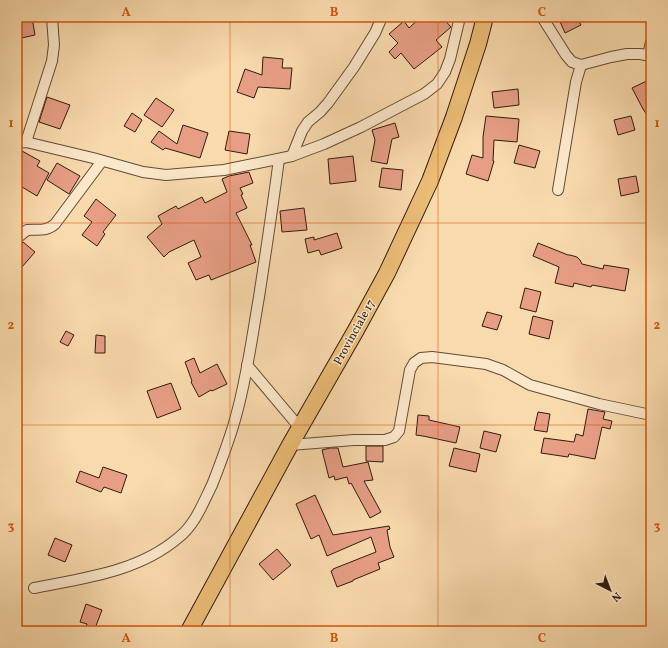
<svg xmlns="http://www.w3.org/2000/svg" width="668" height="648" font-family="Vollkorn,serif">
<style>
.building{fill:#e79e85;stroke:#311b0e}
.lines{fill:none;stroke-linecap:round;stroke-linejoin:round}
.street-casing{stroke:#634b36;stroke-width:12}
.primary-casing{stroke:#311b0e;stroke-width:18}
.street{stroke:#fbe7c9;stroke-width:10}
.primary{stroke:#ecbd76;stroke-width:16}
.grid{fill:none;stroke:#d6530c;stroke-width:1;stroke-opacity:0.55}
.labels{text-anchor:middle;stroke-width:3;stroke-linejoin:round;paint-order:stroke}
.street-label{font-size:12px;fill:#311b0e;stroke:#fbe7c9}
.neatline{fill:none;stroke:#d6530c;stroke-width:1.5}
.grid-label{font-size:13px;text-anchor:middle;font-weight:bold;fill:#d6530c}
</style>
<rect width="100%" height="100%" fill="#f9daac"/>
<filter id="stains"><feTurbulence type="fractalNoise" baseFrequency=".005" numOctaves="4"/><feColorMatrix values="0 0 0 0 .2 0 0 0 0 .09 0 0 0 0 .02 0 0 0 .5 -.17"/></filter>
<radialGradient id="worn" r=".72"><stop offset=".6" stop-color="#630" stop-opacity="0"/><stop offset="1" stop-color="#630" stop-opacity=".3"/></radialGradient>
<!-- building -->
<g class="building">
<polygon points="17,17 32,17 35,35 17,39"/>
<polygon points="421,17 442,17 451,27 436,40 442,47 414,69 401,53 395,59 389,52 398,43 389,34 404,21 409,28"/>
<polygon points="558,17 577,17 581,25 565,33"/>
<polygon points="263,57 283,59 282,68 292,68 290,89 258,87 254,98 237,92 245,69 262,75"/>
<polygon points="651,79 651,121 643,109 632,88"/>
<polygon points="518,89 519,105 494,108 492,92"/>
<polygon points="47,97 70,105 60,129 39,122"/>
<polygon points="156,98 174,110 162,127 144,115"/>
<polygon points="132,113 142,120 135,132 124,126"/>
<polygon points="486,116 519,119 517,142 494,140 493,161 494,161 488,181 466,174 472,155 483,158 483,137"/>
<polygon points="631,116 635,130 618,135 614,120"/>
<polygon points="395,123 399,137 392,139 387,164 371,161 375,140 372,130"/>
<polygon points="183,125 208,133 200,158 165,148 163,150 151,142 159,131 177,144"/>
<polygon points="229,131 250,134 247,154 225,150"/>
<polygon points="519,145 540,151 535,168 514,163"/>
<polygon points="17,149 21,152 22,151 40,161 37,166 49,173 37,196 17,184"/>
<polygon points="353,156 356,181 330,184 328,159"/>
<polygon points="57,163 80,176 69,194 47,180"/>
<polygon points="382,168 403,170 401,190 379,187"/>
<polygon points="249,172 253,183 240,188 243,194 241,195 247,208 236,213 252,245 250,245 256,262 211,280 209,275 196,280 188,263 201,257 194,240 169,252 164,257 147,237 162,224 158,216 176,206 178,209 202,197 205,203 227,192 222,179 229,176"/>
<polygon points="636,176 639,192 621,196 618,179"/>
<polygon points="96,199 116,215 103,232 105,234 97,246 82,235 92,222 84,216"/>
<polygon points="304,208 307,230 282,232 280,211"/>
<polygon points="337,233 342,248 321,255 319,250 308,253 305,239 314,237 314,240"/>
<polygon points="23,242 35,252 22,267 17,263 17,249"/>
<polygon points="538,243 568,255 570,255 577,257 580,260 582,264 603,269 604,265 629,269 625,291 592,285 591,287 574,283 573,287 555,283 559,267 533,256"/>
<polygon points="525,288 541,292 536,312 520,308"/>
<polygon points="487,312 502,316 497,330 482,326"/>
<polygon points="533,316 553,321 549,339 529,334"/>
<polygon points="66,331 74,335 68,346 60,342"/>
<polygon points="96,335 105,336 105,353 95,353"/>
<polygon points="194,358 200,373 217,364 227,384 212,391 211,390 199,397 191,382 192,381 185,362"/>
<polygon points="171,383 181,409 157,418 147,391"/>
<polygon points="588,409 605,412 603,419 612,421 610,429 602,427 595,459 569,454 568,457 541,453 544,438 574,442 576,434 583,436"/>
<polygon points="538,412 550,414 547,432 534,430"/>
<polygon points="418,415 429,416 429,420 460,427 456,443 423,436 416,435"/>
<polygon points="484,431 501,435 496,452 480,448"/>
<polygon points="366,446 383,446 383,462 366,461"/>
<polygon points="330,448 338,448 343,467 368,462 373,480 364,481 381,512 370,518 351,483 349,484 347,477 335,480 334,476 329,478 322,450"/>
<polygon points="454,448 480,454 476,472 449,466"/>
<polygon points="103,467 127,475 121,493 104,487 101,492 76,482 80,471 99,478"/>
<polygon points="315,495 333,535 389,526 390,529 387,530 390,547 394,557 378,563 380,569 353,580 353,581 337,587 331,571 333,570 333,569 376,552 371,537 327,556 319,535 311,539 296,504"/>
<polygon points="55,538 72,545 65,562 48,555"/>
<polygon points="277,549 291,565 273,580 259,564"/>
<polygon points="86,604 102,610 94,631 85,631 87,624 80,622"/>
</g>
<g class="lines">
<!-- street casing -->
<g class="street-casing">
<g id="street">
<polyline points="542,17 566,55 572,62 581,65 611,57 627,54 640,54 651,56"/>
<polyline points="648,55 651,42"/>
<polyline points="26,142 52,61 54,45 52,17"/>
<polyline points="17,143 26,142 93,158 143,172 166,175 224,170 292,156 324,144 361,127 424,94 437,84 445,72 450,59 460,17"/>
<polyline points="292,156 302,131 308,122 320,112 328,103 354,67 375,33 382,17"/>
<polyline points="558,190 576,82 581,65"/>
<path d="M17,238l10,-8c11,-1 19,2 28,-6l47,-63"/>
<polyline points="247,365 300,428"/>
<polyline points="290,445 354,440 385,440 394,437 399,431 410,370 414,363 421,358 432,357 486,364 503,370 530,385 599,404 651,415"/>
<path d="M34,588c50,-10 104,-16 144,-50 17,-13 25,-35 34,-53 9,-23 18,-46 24,-69 11,-39 16,-79 23,-119 7,-46 14,-92 20,-138"/>
</g>
</g>
<!-- primary casing -->
<g class="primary-casing">
<polyline id="primary" points="189,631 290,445 356,330 387,273 430,181 454,117 478,44 485,17"/>
</g>
<!-- street -->
<use href="#street" class="street"/>
<!-- primary -->
<use href="#primary" class="primary"/>
</g>
<!-- grid -->
<path class="grid" d="M230,17v614M438,17v614M17,223h634M17,425h634"/>
<g class="labels">
<!-- street labels -->
<g class="street-label">
<text transform="translate(354 332) rotate(-61)" y="4">Provinciale 17</text>
</g>
</g>
<!-- margin -->
<rect width="668" height="648" fill="none" stroke="#f9daac" stroke-width="44"/>
<!-- north arrow -->
<g transform="translate(610 590) rotate(138)" stroke="#fbe7c9" stroke-width="3" paint-order="stroke">
<path d="M0-3L7 15L0 10L-7 15Z" fill="#311b0e"/>
<text y="-6" font-size="11" font-weight="bold" text-anchor="middle" fill="#311b0e">N</text>
</g>
<rect x="22" y="22" width="624" height="604" class="neatline"/>
<g class="grid-label">
<text x="126" y="16">A</text>
<text x="334" y="16">B</text>
<text x="542" y="16">C</text>
<text x="11" y="127">1</text>
<text x="657" y="127">1</text>
<text x="11" y="329">2</text>
<text x="657" y="329">2</text>
<text x="11" y="530">3</text>
<text x="657" y="530">3</text>
<text x="126" y="642">A</text>
<text x="334" y="642">B</text>
<text x="542" y="642">C</text>
</g>
<rect width="100%" height="100%" filter="url(#stains)"/>
<rect width="100%" height="100%" fill="url(#worn)"/>
</svg>
